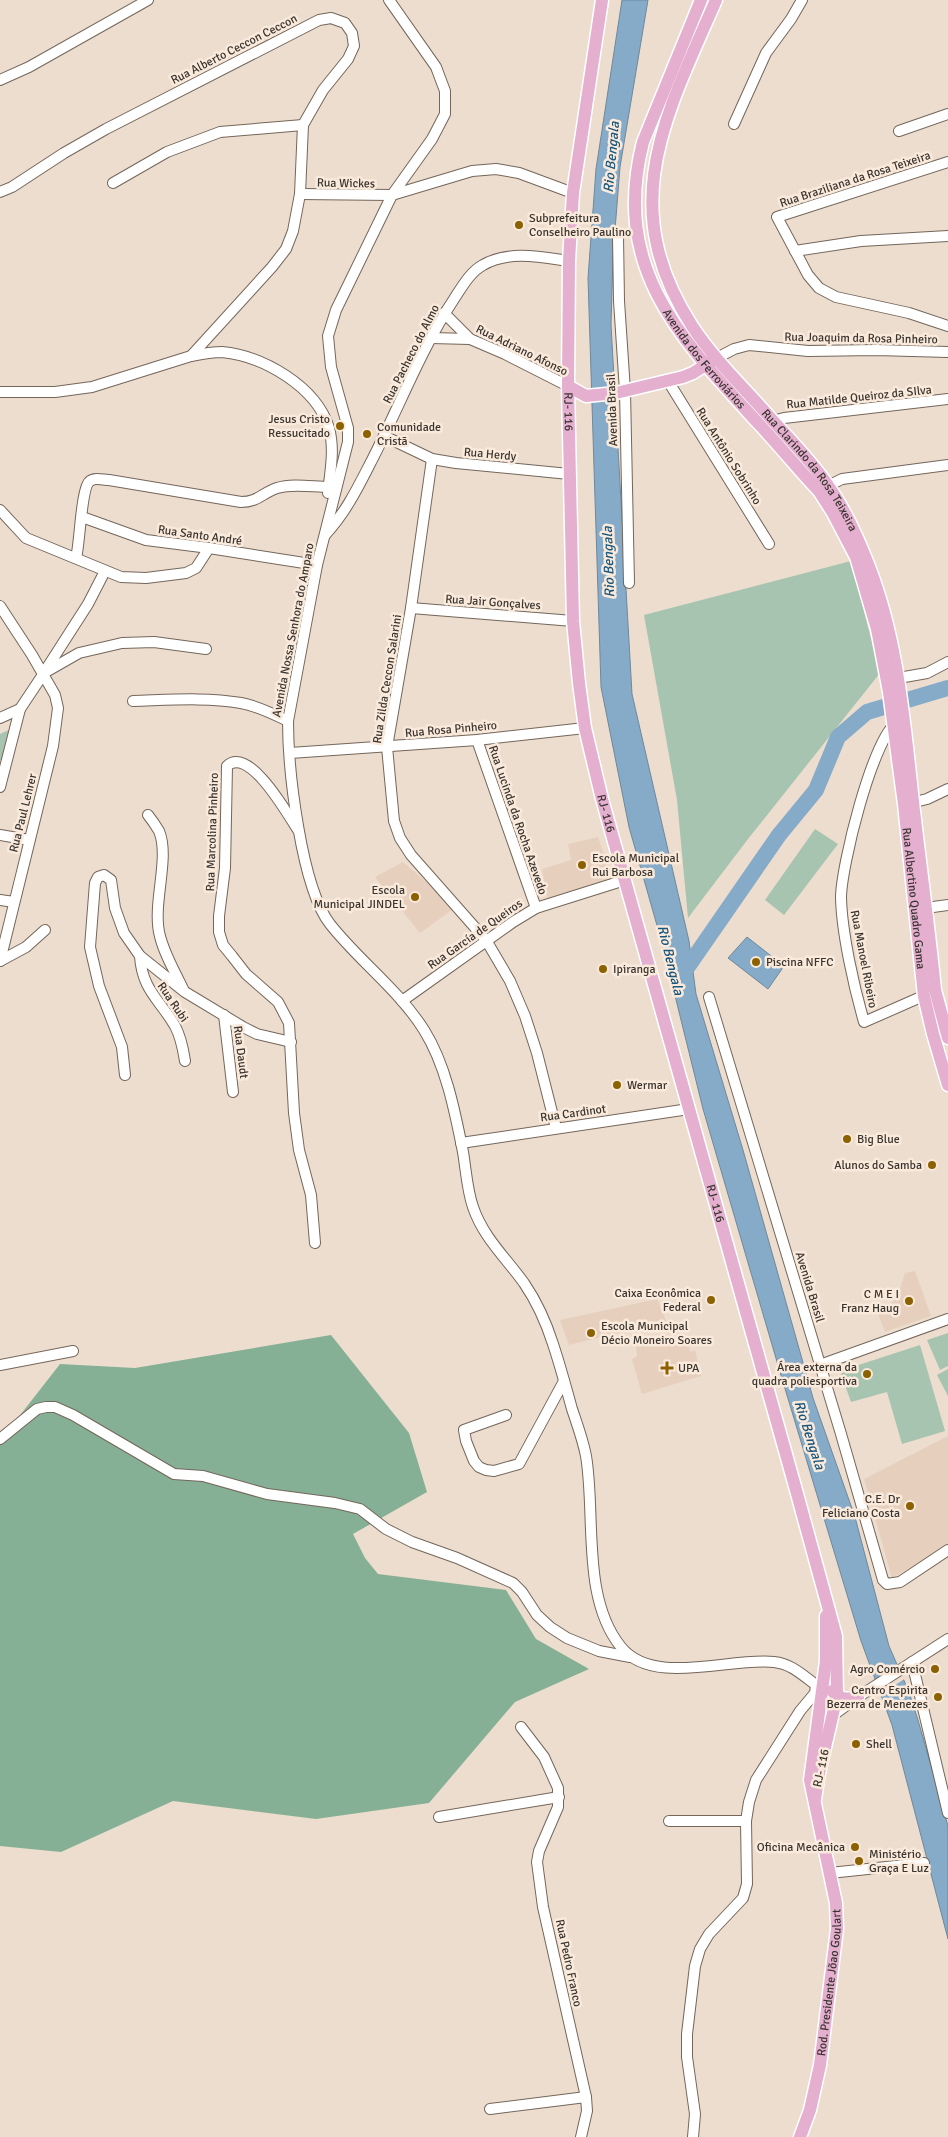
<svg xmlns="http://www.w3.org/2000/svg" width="948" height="2137" font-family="Signika,sans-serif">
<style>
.built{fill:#e6d0bd}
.green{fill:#a6c4b0}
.forest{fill:#86b095}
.water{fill:#85abc9;stroke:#6f889b}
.pier{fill:#edddcf}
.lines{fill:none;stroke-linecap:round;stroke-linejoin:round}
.river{stroke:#85abc9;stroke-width:16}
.minor-casing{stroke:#74665a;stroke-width:12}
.major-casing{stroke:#fff;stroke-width:15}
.minor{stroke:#fff;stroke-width:10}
.major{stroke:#e5afd0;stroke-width:12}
.poi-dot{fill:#8b6102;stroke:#faeadc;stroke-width:2}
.labels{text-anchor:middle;stroke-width:5;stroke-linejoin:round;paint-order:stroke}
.street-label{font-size:12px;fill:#3b352f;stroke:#faeadc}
.poi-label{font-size:12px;fill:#3b352f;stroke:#faeadc;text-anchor:start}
.water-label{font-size:14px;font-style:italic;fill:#18567e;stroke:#faeadc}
</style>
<rect width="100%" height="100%" fill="#edddcf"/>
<!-- built -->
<g class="built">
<polygon points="598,837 612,878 548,900 542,869 571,860 568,844"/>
<polygon points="403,862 432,887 453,909 420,933 375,877"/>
<polygon points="915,1271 931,1316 885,1332 878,1314 897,1298 905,1273"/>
<polygon points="657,1299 666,1321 569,1345 560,1320"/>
<polygon points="684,1335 691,1352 695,1350 701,1376 642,1394 632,1359 637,1356 636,1347"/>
<polygon points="948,1436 948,1546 892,1578 864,1479"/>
</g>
<!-- green -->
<g class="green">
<polygon points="851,561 880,673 748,839 688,918 677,800 644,615"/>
<polygon points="9,730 3,761 0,760 0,734"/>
<polygon points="815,829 838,844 784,915 765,900"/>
<polygon points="948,1333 948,1366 940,1370 927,1340"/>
<polygon points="920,1345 945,1431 902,1444 887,1392 851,1402 840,1371"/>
<polygon points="948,1369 948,1396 937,1375"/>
</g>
<!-- forest -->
<polygon class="forest" points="331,1335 409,1433 427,1492 353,1534 365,1558 378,1574 506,1590 536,1639 589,1669 515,1702 429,1803 316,1819 173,1801 61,1852 0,1846 0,1441 60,1364 135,1368"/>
<!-- water -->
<g class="water">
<polygon points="622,0 648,0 620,167 613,255 611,325 632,694 689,941 696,994 743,1150 813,1398 855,1517 889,1646 909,1692 918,1720 948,1826 948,1939 892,1725 861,1641 780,1372 703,1109 662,943 629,827 601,687 588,278 596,169"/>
<polygon points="747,937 784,966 768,989 728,958"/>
</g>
<!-- pier -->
<polygon class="pier" points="902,1669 906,1678 880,1695 874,1682"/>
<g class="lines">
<!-- river -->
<polyline class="river" points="680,978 779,835 816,790 838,737 867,712 948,688"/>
<!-- minor casing -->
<g class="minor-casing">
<g id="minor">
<path d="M389,0l47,67 9,24v23l-13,25 -40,56 -56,115 -8,26 3,31 17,61v14l-31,123 -29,156c0,48 13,166 42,203 29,37 69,66 94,106 22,35 31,82 39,122 3,18 4,38 10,55 10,30 33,51 51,76 13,19 22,39 29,61 7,21 13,43 19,65 5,15 11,31 14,47 10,59 -5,142 35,191 32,40 109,10 153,15 20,2 32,17 48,27"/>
<polyline points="0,80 29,67 148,0"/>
<polyline points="734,124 766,53 791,19 802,0"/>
<polyline points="899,131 948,114"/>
<polyline points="948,162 777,217 808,275 819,288 836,297 909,313 948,326"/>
<polyline points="113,183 167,152 220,132 303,125"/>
<polyline points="0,192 12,187 64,153 106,129 319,20 331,18 345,23 352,33 354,46 348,59 323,90 303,125 300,194 293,231 286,249 272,267 191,356 92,387 55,392 0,392"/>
<polyline points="300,194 392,195 472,171 496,169 519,173 573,193"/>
<polyline points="618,236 619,301 625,391 629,583"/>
<polyline points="795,251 861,241 948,236"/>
<polyline points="444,313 470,339 505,354 568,386"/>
<polyline points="431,338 470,339"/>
<path d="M191,356c10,-2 21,-4 31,-4 41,4 94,34 107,76 6,22 1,44 -1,65"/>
<polyline points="717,358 734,349 749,345 808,351 876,350 948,352"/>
<polyline points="668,381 769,544"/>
<polyline points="768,422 784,418 948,399"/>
<polyline points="384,436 432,459 456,463 569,474"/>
<polyline points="432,459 411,608 387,747 394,821 400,838 411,855 486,940 510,981 525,1016 537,1053 556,1128"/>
<polyline points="822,489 842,479 948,465"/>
<polyline points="0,510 26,538 121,577 146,578 186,573 196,568 209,548"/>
<polyline points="82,517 146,540 209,548 317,565"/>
<path d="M325,535c22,-24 33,-48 48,-77 27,-53 48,-109 81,-159 8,-12 16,-27 29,-34 26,-15 58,-8 86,-4"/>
<path d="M76,558c4,-14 5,-71 14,-77 5,-4 13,-1 19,-1l132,22c17,0 21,-9 36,-14 16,-5 36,-1 52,-1"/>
<polyline points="0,606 32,655 55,695 58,708 53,746 0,961"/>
<polyline points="411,608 573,621"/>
<polyline points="45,671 88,604 105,571"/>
<polyline points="893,679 927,673 948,662"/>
<path d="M133,701c36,-1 73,-4 108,2 17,3 32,11 47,18"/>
<polyline points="0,718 20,709 44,673 79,653 122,643 154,642 206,649"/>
<path d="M897,722c-25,18 -56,145 -56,176 1,36 13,89 23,124l66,-29"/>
<polyline points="477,740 536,908"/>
<polyline points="290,753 477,740 585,728"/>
<polyline points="0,787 20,709"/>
<polyline points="907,804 927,799 948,789"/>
<path d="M148,815c4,5 8,11 11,16 11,26 -6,70 0,101 4,20 15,38 24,57"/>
<path d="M298,830c-10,-15 -49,-85 -71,-64l-2,102 -6,48v16l4,13 9,11 14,18 32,28 11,21 5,90 5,37 12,45 4,48"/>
<polyline points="0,835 29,840"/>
<polyline points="0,900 14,902"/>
<polyline points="926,908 948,905"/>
<path d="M140,956c2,34 20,44 35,70 6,11 8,22 10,35"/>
<polyline points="0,961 26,947 45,930"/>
<polyline points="709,997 841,1434 883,1580 887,1584 900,1582 948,1550"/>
<polyline points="402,1001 513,922 536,908 625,880"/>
<polyline points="224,1015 233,1092"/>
<polyline points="125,1075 122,1047 99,986 90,947 95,883 98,877 104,875 111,880 115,908 124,933 140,956 185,992 243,1027 257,1034 291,1042"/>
<polyline points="461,1143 689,1109"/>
<polyline points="0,1365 73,1351"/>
<polyline points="820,1365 948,1319"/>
<polyline points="506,1415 464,1430 466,1441 474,1461 479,1467 486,1470 494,1471 519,1464 564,1381"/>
<polyline points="0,1439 37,1409 46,1407 55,1407 73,1415 174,1474 203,1476 267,1494 335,1503 360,1509 386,1529 412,1542 457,1558 513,1583 522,1592 537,1615 550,1627 567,1638 599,1651 630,1657"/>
<polyline points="912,1662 948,1813"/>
<polyline points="832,1716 858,1697 948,1639"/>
<polyline points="521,1727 544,1757 558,1788 558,1807 539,1851 537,1862 543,1907 586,2097 587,2111 581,2137"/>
<polyline points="439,1817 559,1797"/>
<polyline points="669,1821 746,1821"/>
<polyline points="830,1873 924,1863"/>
<polyline points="490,2109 586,2097"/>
<polyline points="693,2137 695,2114 687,2057 687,2034 695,1966 700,1949 709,1934 743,1898 747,1884 746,1821 749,1802 756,1780 800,1711 815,1693 816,1685"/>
</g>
</g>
<!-- major casing -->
<g class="major-casing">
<g id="major">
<path id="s1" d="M602,0l-29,193 -4,68 -1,125 5,235 6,62 6,45 17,71 194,691 40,146 1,60 -18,77 -4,26"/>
<path id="s2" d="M701,0l-58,142c-32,126 36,195 115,281 21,22 40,46 61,68l14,22 23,44 21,72 12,63 15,112 20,192 9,38 15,51"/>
<path id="s3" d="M716,0c-51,117 -101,206 -24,326 21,32 49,59 74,87 21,24 45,47 63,74 17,24 28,49 39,77 30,76 36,157 45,238 7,63 16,125 22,188l13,48"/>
<polyline points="568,386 586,396 616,393 683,377 693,373 712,361"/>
<path d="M832,1691c8,8 14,9 26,6"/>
<path id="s4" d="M800,2137l10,-27 10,-45 17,-136 -1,-26 -26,-123 16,-119v-45"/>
</g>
</g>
<!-- minor -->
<use href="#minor" class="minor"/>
<!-- major -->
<use href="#major" class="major"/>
</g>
<!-- markers -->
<g class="poi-dot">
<circle cx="519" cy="225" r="5"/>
<circle cx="340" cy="426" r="5"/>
<circle cx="367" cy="434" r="5"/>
<circle cx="582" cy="865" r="5"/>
<circle cx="415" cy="897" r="5"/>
<circle cx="756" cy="962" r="5"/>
<circle cx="603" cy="969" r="5"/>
<circle cx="617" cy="1085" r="5"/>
<circle cx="847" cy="1139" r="5"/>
<circle cx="932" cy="1165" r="5"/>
<circle cx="711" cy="1300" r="5"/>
<circle cx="909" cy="1301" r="5"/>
<circle cx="591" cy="1333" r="5"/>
<path d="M664.5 1360.5h5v5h5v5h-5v5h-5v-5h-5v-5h5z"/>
<circle cx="867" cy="1374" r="5"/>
<circle cx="910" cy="1506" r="5"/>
<circle cx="935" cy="1669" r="5"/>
<circle cx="938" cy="1697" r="5"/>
<circle cx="856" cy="1744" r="5"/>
<circle cx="855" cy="1847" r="5"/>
<circle cx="859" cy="1861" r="5"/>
</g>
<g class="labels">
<!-- street labels -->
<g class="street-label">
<text transform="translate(234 49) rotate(-27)" y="4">Rua Alberto Ceccon Ceccon</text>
<text transform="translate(855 179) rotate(-18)" y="4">Rua Braziliana da Rosa Teixeira</text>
<text transform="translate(346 183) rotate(1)" y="4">Rua Wickes</text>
<text transform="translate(861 338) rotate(1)" y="4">Rua Joaquim da Rosa Pinheiro</text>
<text transform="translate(522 350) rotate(26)" y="4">Rua Adriano Afonso</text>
<text transform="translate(411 354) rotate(-63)" y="4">Rua Pacheco do Almo</text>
<text dy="4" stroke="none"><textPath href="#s2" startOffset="390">Avenida dos Ferroviários</textPath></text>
<text transform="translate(859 397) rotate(-6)" y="4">Rua Matilde Queiroz da SIlva</text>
<text transform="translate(612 410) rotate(-92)" y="4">Avenida Brasil</text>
<text dy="4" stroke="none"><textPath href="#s1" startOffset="414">RJ- 116</textPath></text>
<text transform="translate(490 454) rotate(5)" y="4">Rua Herdy</text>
<text transform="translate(729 456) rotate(58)" y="4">Rua Antônio Sobrinho</text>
<text dy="4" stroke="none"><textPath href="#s3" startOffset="532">Rua Clarindo da Rosa Teixeira</textPath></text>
<text transform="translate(200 535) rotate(8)" y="4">Rua Santo André</text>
<text transform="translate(493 602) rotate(4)" y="4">Rua Jair Gonçalves</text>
<text transform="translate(293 630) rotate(-79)" y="4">Avenida Nossa Senhora do Amparo</text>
<text transform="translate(387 679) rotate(-81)" y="4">Rua Zilda Ceccon Salarini</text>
<text transform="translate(451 729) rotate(-5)" y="4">Rua Rosa Pinheiro</text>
<text transform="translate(23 813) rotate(-76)" y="4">Rua Paul Lehrer</text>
<text dy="4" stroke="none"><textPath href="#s1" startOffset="819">RJ- 116</textPath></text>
<text transform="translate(518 820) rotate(71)" y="4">Rua Lucinda da Rocha Azevedo</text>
<text transform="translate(212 832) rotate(-88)" y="4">Rua Marcolina Pinheiro</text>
<text dy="4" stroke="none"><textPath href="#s2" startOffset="988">Rua Albertino Quadro Gama</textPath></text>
<text transform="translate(475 934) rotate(-35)" y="4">Rua García de Queiros</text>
<text transform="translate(864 959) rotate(79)" y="4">Rua Manoel Ribeiro</text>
<text transform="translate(173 1002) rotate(56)" y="4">Rua Rubi</text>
<text transform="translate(241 1052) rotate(83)" y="4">Rua Daudt</text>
<text transform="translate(573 1113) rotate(-8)" y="4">Rua Cardinot</text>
<text dy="4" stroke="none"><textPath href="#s1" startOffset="1224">RJ- 116</textPath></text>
<text transform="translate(810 1287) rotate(73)" y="4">Avenida Brasil</text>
<text transform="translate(821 1768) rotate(-78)" y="4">RJ- 116</text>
<text transform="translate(569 1963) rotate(78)" y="4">Rua Pedro Franco</text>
<text dy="4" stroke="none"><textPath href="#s4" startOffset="158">Rod. Presidente Jõao Goulart</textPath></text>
</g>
<!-- poi labels -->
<g class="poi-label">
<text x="529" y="222">Subprefeitura<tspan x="529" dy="14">Conselheiro Paulino</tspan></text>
<text x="330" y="423" text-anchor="end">Jesus Cristo<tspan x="330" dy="14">Ressucitado</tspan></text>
<text x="377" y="431">Comunidade<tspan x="377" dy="14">Cristã</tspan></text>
<text x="592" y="862">Escola Municipal<tspan x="592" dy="14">Rui Barbosa</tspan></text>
<text x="405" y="894" text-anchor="end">Escola<tspan x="405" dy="14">Municipal JINDEL</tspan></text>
<text x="766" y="966">Piscina NFFC</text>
<text x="613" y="973">Ipiranga</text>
<text x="627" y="1089">Wermar</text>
<text x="857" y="1143">Big Blue</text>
<text x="922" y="1169" text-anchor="end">Alunos do Samba</text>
<text x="701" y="1297" text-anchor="end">Caixa Econômica<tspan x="701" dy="14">Federal</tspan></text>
<text x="899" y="1298" text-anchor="end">C M E I<tspan x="899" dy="14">Franz Haug</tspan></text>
<text x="601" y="1330">Escola Municipal<tspan x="601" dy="14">Décio Moneiro Soares</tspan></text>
<text x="857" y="1371" text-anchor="end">Área externa da<tspan x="857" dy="14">quadra poliesportiva</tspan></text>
<text x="678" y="1372">UPA</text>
<text x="900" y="1503" text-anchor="end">C.E. Dr<tspan x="900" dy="14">Feliciano Costa</tspan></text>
<text x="925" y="1673" text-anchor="end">Agro Comércio</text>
<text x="928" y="1694" text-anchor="end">Centro Espirita<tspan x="928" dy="14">Bezerra de Menezes</tspan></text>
<text x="866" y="1748">Shell</text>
<text x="845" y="1851" text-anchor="end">Oficina Mecânica</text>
<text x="869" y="1858">Ministério<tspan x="869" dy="14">Graça E Luz</tspan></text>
</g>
<!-- water labels -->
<g class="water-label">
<text transform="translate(611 157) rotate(-85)" y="5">Rio Bengala</text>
<text transform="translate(608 562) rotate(-92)" y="5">Rio Bengala</text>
<text transform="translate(671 960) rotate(76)" y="5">Rio Bengala</text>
<text transform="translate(810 1435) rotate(72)" y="5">Rio Bengala</text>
</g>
</g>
</svg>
